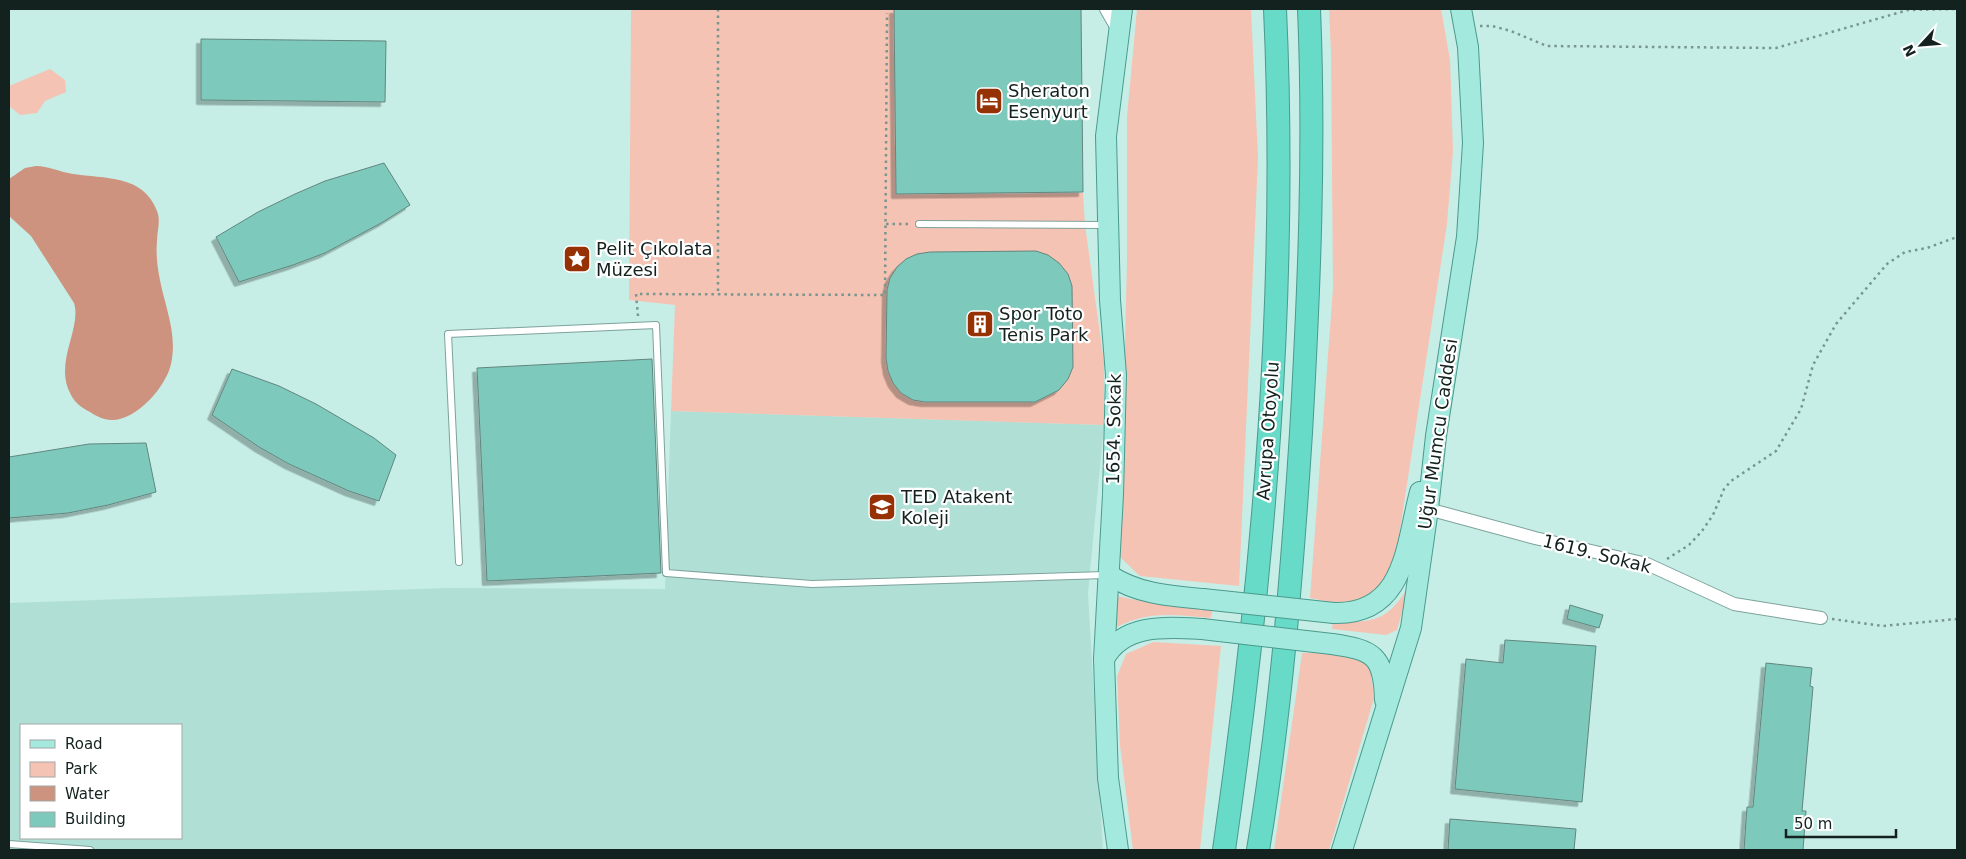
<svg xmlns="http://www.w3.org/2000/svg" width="1966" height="859" font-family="'DejaVu Sans',sans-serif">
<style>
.built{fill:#b0dfd6;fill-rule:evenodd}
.green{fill:#f5c3b3}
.water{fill:#ce937f}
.building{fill:#7dc9bc;stroke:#62867f;filter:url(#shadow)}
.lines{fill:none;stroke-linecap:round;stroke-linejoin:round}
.lane-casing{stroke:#7da29b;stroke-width:8}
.street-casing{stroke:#7da29b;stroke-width:14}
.primary-casing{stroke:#4a9a8d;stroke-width:22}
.highway-casing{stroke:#4a9a8d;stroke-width:24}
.path{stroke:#78958f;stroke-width:2.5;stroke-dasharray:2.5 4;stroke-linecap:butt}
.lane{stroke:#fff;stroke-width:6}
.street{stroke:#fff;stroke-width:12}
.primary{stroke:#a4e9de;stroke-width:20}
.highway{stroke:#67dac8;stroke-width:22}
.primary-bridge-casing{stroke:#4a9a8d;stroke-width:22;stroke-linecap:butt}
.primary-bridge{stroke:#a4e9de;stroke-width:20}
.labels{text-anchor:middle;stroke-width:4.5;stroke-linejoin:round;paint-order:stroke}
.poi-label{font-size:18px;fill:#13221f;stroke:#fff;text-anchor:start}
.street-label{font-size:18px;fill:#13221f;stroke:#fff}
</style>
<defs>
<filter id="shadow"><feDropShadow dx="-4.5" dy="4.5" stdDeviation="0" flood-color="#0004"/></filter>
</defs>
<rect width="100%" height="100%" fill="#c6eee6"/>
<!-- built -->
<path class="built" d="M671,411l433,14 -16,168 15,257h-1094v-247l438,-15 218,1zM21,725h160v113h-160z"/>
<!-- green -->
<g class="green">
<polygon points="631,9 894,9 896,194 1083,193 1085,225 1104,363 1104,425 671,411 675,305 629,300"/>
<polygon points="1137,9 1251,9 1258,158 1239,586 1140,576 1120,557 1127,260 1127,117"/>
<path d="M1329,9h112l9,51 3,91 -6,73 -48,312c-9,32 -14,65 -53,67 -11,1 -25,-3 -36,-5l23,-310 -2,-235z"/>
<polygon points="50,69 65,80 66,92 45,101 37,113 20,115 9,106 9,86"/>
<path d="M1409,586l-12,44 -11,5 -54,-6 1,-8c40,2 54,1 76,-35z"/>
<path d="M1116,596l30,6 67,6 -2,10c-37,-3 -63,-8 -96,10z"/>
<polygon points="1153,642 1221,646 1200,850 1133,850 1120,745 1117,676 1126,654"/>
<polygon points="1346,652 1370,665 1374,698 1329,850 1274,850 1302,653"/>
</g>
<!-- water -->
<path class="water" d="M36,166c12,0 24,6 37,8 31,5 70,0 84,37 4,10 0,20 0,30 -1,11 0,23 2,34 5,30 19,58 12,89 -5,23 -35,57 -60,56 -7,0 -15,-4 -21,-8 -8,-4 -15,-9 -19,-17 -18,-32 11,-66 3,-92l-43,-67 -22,-20v-37l16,-11z"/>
<!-- building -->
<g class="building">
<polygon points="894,9 1081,9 1083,192 896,194"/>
<polygon points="201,39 386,41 385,102 201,100"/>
<polygon points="384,163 410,205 383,222 325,253 293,265 239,282 216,237 258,212 295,194 325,181"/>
<polygon points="1036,251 1048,255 1059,263 1068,274 1072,286 1073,367 1068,379 1059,390 1035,402 925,402 913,400 901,393 893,383 888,371 886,358 887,290 890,278 897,267 906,259 917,254 930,252"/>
<polygon points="652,359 661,573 487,581 477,368"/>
<polygon points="232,369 279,386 316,404 374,438 396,455 379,501 349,491 289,464 259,447 212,415"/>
<polygon points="146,443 156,492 108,505 68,513 9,518 9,457 89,444"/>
<polygon points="1570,605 1603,615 1599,628 1567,619"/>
<polygon points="1505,640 1596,646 1582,802 1455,789 1466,659 1503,663"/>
<polygon points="1766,663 1812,668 1810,686 1813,687 1802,811 1806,811 1803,850 1744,850 1747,807 1753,807"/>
<polygon points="1450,819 1576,829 1574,850 1448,850"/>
</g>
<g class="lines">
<!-- lane casing -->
<g class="lane-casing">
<g id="lane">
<polyline points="919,224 1106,225"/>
<polyline points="459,562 448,334 656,325 666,573 812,584 1105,575"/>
<polyline points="9,844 90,850"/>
</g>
</g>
<!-- street casing -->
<g class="street-casing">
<g id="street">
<polyline points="1106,9 1118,30"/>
<polyline points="1428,509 1535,538 1647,564 1734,604 1821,618"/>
</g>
</g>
<!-- primary casing -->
<g class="primary-casing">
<g id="primary">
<path d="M1109,575c29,19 60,21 94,24"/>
<path d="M1334,613c72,2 72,-69 86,-121"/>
<path d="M1332,644c41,6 52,11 53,56"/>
<path d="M1104,659c19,-36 63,-32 98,-30"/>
<polyline points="1118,850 1108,778 1104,659 1113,495 1116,375 1110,300 1106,136 1122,9"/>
<polyline points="1342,850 1411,628 1428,509 1436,436 1467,237 1473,143 1468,47 1461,9"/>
</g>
</g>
<!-- highway casing -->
<g class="highway-casing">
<g id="highway">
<path d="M1224,850c40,-278 64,-560 51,-841"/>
<path d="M1258,850c23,-138 34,-278 43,-417 8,-142 14,-283 8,-424"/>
</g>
</g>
<!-- path -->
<g class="path">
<polyline points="718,9 718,294"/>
<polyline points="1480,26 1492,26 1511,31 1547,46 1776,48 1908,10 1957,9"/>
<polyline points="886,224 910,224"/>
<polyline points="638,316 636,294 885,295 887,13"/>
<polyline points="1667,559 1689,545 1702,531 1713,515 1724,489 1731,481 1776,451 1801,409 1813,365 1836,324 1887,264 1905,252 1927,248 1957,237"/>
<polyline points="1832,619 1883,626 1957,619"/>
</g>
<!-- lane -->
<use href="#lane" class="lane"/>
<!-- street -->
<use href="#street" class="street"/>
<!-- primary -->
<use href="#primary" class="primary"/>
<!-- highway -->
<use href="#highway" class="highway"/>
<!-- primary-bridge casing -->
<g class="primary-bridge-casing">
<g id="primary-bridge">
<polyline points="1203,599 1334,613"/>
<polyline points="1202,629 1332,644"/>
</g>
</g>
<!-- primary-bridge -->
<use href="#primary-bridge" class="primary-bridge"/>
</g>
<!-- icons -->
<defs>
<g id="hotel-square" transform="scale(1.4375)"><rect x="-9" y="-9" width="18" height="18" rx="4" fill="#963103" stroke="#fff"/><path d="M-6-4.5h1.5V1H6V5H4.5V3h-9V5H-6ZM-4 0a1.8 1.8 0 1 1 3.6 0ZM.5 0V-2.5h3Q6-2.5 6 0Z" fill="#fff"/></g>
<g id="sight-square" transform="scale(1.4375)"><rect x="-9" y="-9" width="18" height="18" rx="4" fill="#963103" stroke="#fff"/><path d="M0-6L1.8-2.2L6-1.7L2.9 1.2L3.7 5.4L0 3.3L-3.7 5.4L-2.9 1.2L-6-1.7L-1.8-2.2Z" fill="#fff"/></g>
<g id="building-square" transform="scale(1.4375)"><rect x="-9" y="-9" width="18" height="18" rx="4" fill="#963103" stroke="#fff"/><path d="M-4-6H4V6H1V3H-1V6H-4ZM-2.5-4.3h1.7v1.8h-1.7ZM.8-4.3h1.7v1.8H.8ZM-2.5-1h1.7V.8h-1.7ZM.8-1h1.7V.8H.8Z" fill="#fff"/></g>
<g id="school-square" transform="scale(1.4375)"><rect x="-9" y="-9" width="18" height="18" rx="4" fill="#963103" stroke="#fff"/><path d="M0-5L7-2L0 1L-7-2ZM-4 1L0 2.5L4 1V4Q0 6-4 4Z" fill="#fff"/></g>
</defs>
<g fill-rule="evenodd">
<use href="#hotel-square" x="989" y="101"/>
<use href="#sight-square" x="577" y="259"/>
<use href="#building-square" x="980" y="324"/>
<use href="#school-square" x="882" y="507"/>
</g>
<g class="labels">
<!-- poi labels -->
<g class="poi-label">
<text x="1008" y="97">Sheraton<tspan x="1008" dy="21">Esenyurt</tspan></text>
<text x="596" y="255">Pelit Çıkolata<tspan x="596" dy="21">Müzesi</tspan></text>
<text x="999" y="320">Spor Toto<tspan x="999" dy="21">Tenis Park</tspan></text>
<text x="901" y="503">TED Atakent<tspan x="901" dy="21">Koleji</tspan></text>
</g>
<!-- street labels -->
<g class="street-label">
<text transform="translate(1114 429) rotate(-89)" y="6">1654. Sokak</text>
<text transform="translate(1268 431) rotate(-86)" y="6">Avrupa Otoyolu</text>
<text transform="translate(1438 434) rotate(-82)" y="6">Uğur Mumcu Caddesi</text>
<text transform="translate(1597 554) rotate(14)" y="6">1619. Sokak</text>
</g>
</g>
<!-- border -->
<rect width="1966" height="859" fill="none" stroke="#13221f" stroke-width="20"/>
<!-- legend -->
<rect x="20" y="724" width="162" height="115" fill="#ffffff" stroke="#a1a7a5"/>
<rect x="30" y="740" width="25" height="8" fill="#a4e9de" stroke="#a1a7a5"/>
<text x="65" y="749" font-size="15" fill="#13221f">Road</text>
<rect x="30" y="762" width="25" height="15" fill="#f5c3b3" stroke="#a1a7a5"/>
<text x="65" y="774" font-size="15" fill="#13221f">Park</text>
<rect x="30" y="786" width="25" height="15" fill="#ce937f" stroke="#a1a7a5"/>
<text x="65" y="799" font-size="15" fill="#13221f">Water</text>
<rect x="30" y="812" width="25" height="15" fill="#7dc9bc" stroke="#a1a7a5"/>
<text x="65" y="824" font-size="15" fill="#13221f">Building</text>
<!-- north arrow -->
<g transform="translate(1921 45) rotate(244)" stroke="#ffffff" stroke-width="4" paint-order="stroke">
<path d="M0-4L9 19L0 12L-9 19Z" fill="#13221f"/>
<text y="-8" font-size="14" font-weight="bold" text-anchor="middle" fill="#13221f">N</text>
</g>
<!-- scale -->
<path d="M1786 829v8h110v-8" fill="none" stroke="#13221f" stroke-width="2.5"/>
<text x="1794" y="829" font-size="15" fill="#13221f" stroke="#ffffff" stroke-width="4" paint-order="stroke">50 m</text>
</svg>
